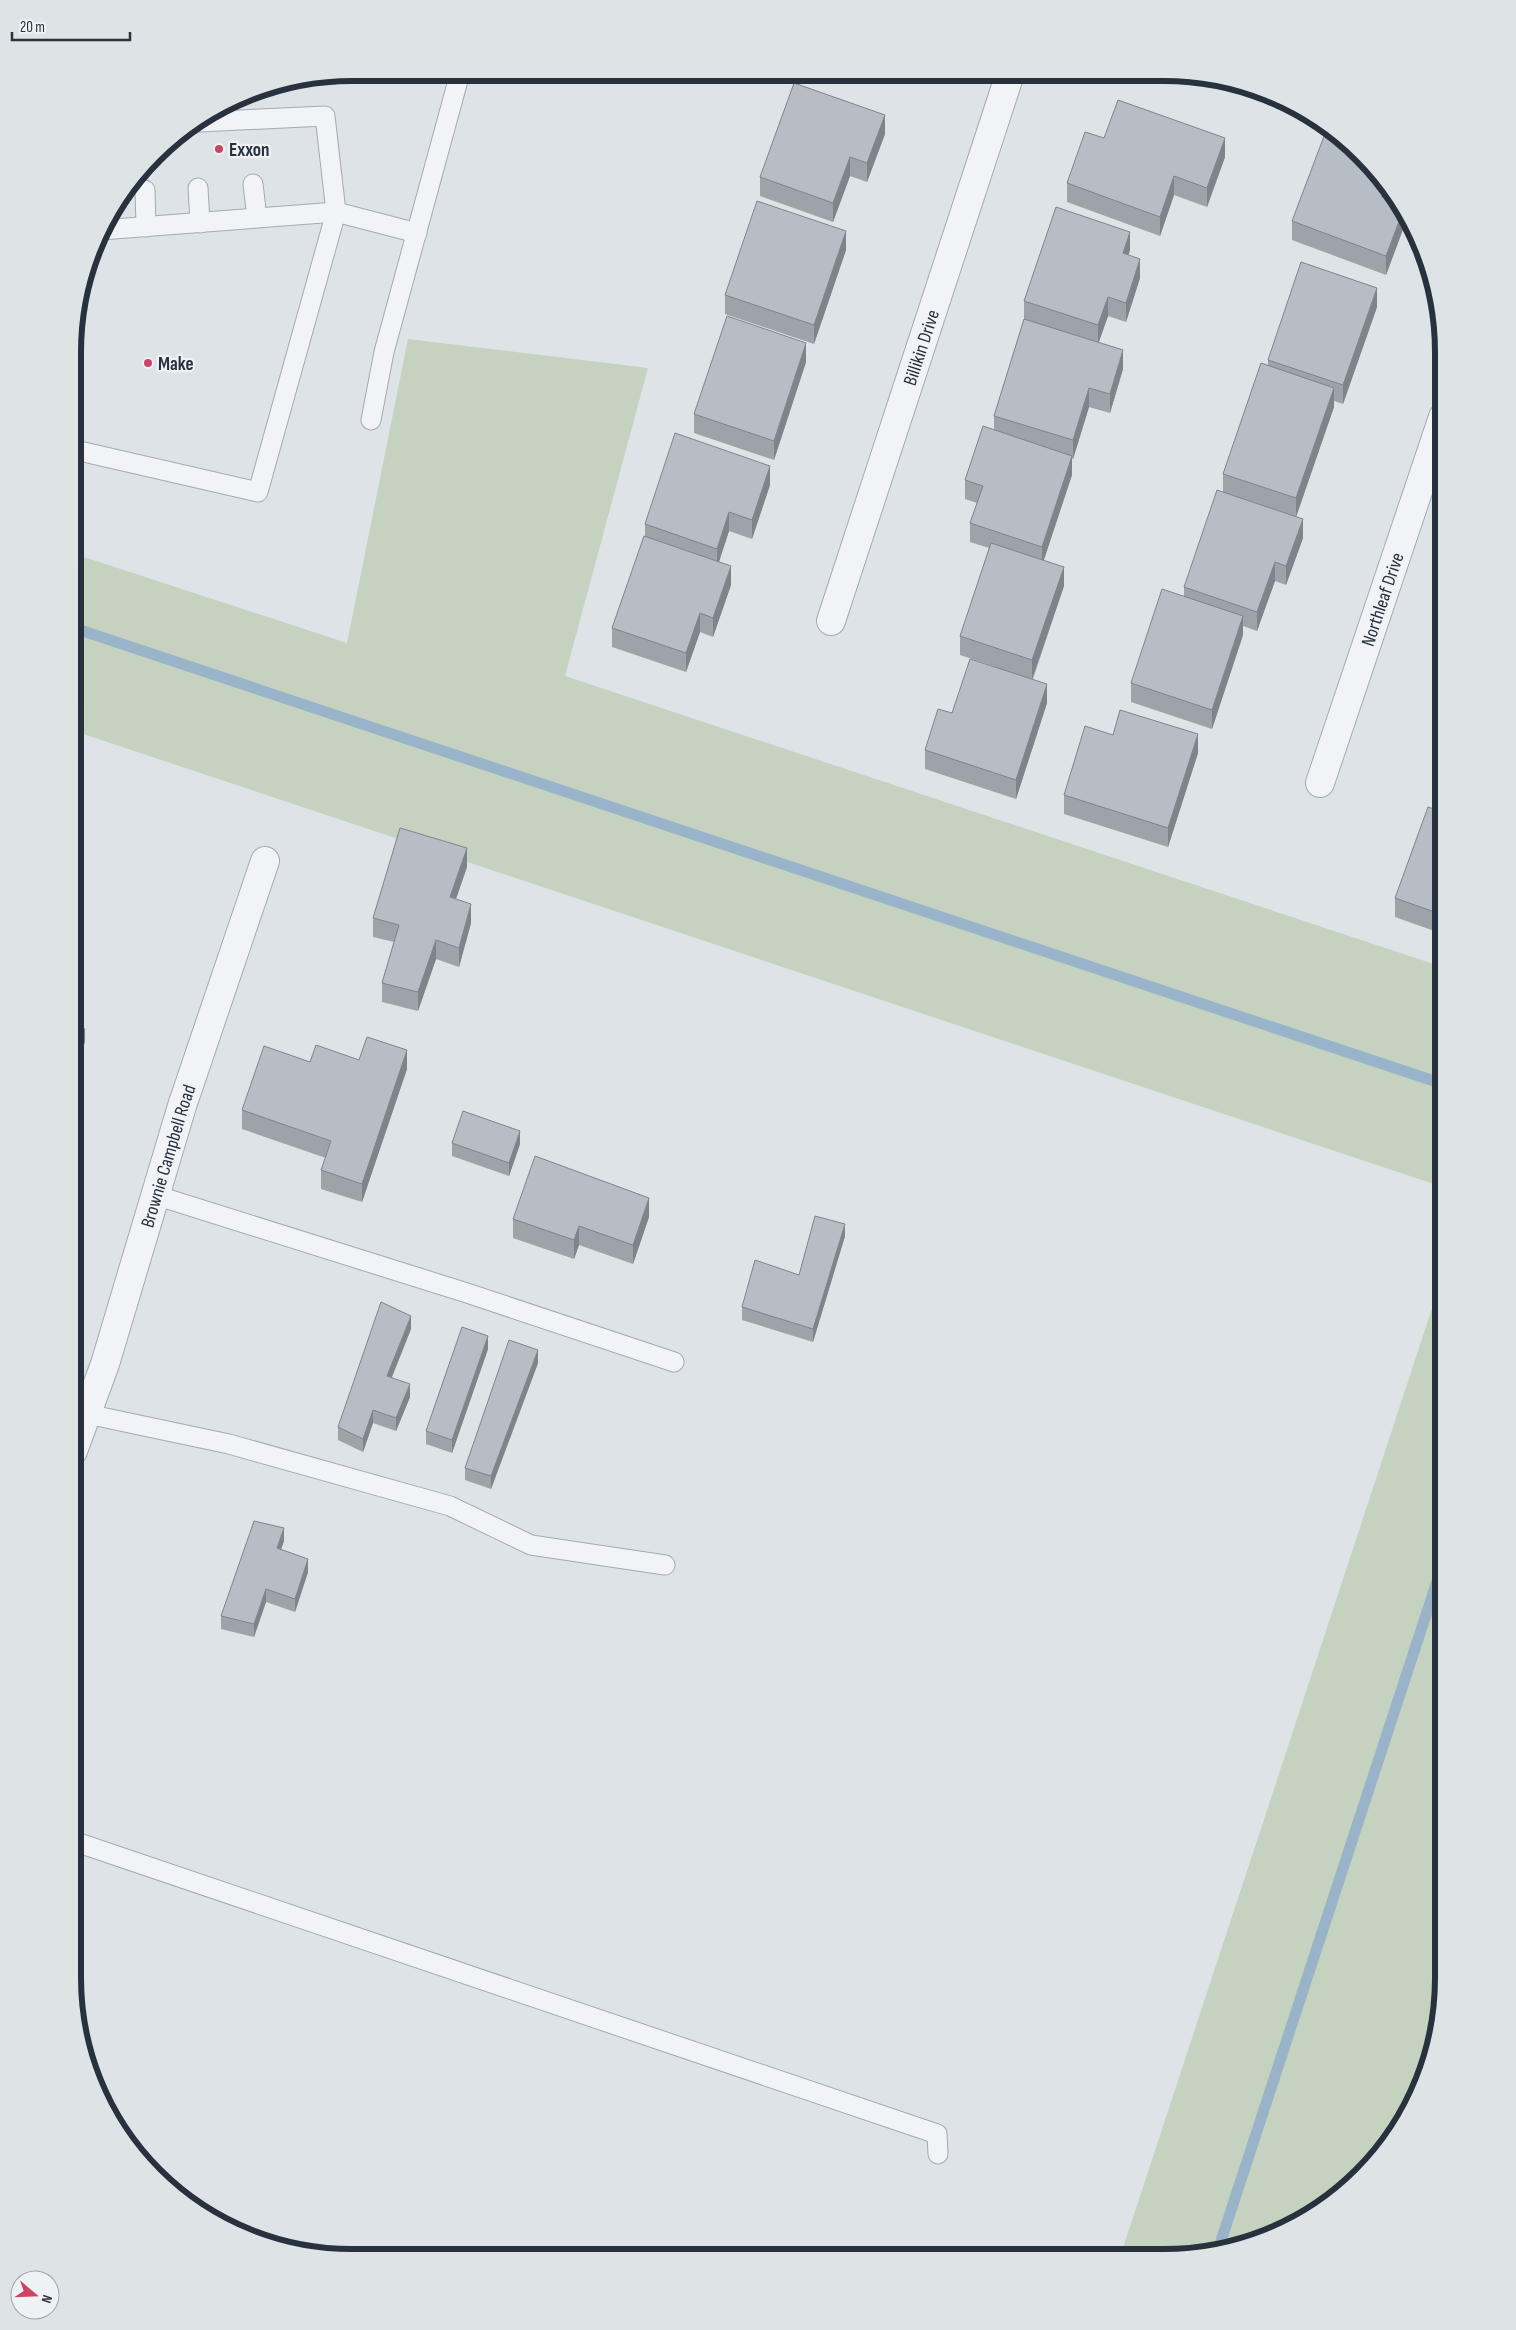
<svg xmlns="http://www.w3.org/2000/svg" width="1516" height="2330" font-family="'Sofia Sans Condensed',sans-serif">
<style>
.green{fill:#c6d2c0}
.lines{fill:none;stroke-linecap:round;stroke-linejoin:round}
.stream{stroke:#99b4c8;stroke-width:11}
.service-casing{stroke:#a4aab2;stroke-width:21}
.minor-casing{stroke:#a4aab2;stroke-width:30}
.service{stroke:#f1f3f6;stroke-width:19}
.minor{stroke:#f1f3f6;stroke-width:28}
.wall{fill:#9da3a9}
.shaded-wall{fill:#7f848a}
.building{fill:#b6bdc5;stroke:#7f848a}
.poi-dot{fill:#cd4365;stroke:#eef2f5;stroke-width:2}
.labels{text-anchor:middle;stroke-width:4.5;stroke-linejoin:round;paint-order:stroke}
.poi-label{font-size:19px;font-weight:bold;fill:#28323f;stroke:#eef2f5;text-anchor:start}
.street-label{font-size:19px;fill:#28323f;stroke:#eef2f5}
.rim{fill:none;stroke:#28323f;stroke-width:6}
</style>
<rect width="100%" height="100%" fill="#dee3e8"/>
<!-- green -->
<g class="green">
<polygon points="408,339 648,368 565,676 1443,967 1443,1187 74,731 75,554 347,643"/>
<polygon points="1443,1275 1443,1997 1438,2021 1410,2105 1396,2134 1348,2188 1271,2236 1164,2257 1120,2257"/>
</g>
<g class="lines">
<!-- stream -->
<g class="stream">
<polyline points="74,628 1443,1084"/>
<polyline points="1219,2247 1443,1563"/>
</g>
<!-- service casing -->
<g class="service-casing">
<g id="service">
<polyline points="253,184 257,218"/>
<polyline points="198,188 200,223"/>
<polyline points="145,190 146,227"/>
<polyline points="101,230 336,212 325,116 199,122"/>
<polyline points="371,420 384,352 460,73"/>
<polyline points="75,450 258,492 336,212 417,233"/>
<polyline points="155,1195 467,1293 674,1362"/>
<polyline points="87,1414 229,1444 450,1506 531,1545 665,1565"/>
<polyline points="73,1841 937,2134 938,2154"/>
</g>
</g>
<!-- minor casing -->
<g class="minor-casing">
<g id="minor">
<path id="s1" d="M831,621l179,-547"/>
<path id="s2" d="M1320,783l123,-366"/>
<path id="s3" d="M73,1451l32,-87 77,-258 83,-245"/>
</g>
</g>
<!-- service -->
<use href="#service" class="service"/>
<!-- minor -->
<use href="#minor" class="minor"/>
</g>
<!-- wall -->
<g class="wall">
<polygon points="885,134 867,182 850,176 833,222 760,196 760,177"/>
<polygon points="1104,138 1225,157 1207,207 1174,195 1160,236 1067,202 1067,183"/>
<polygon points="1388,199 1405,215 1405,224 1386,275 1292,240 1292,221"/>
<polygon points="846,250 814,344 725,314 725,295"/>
<polygon points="1130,250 1128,255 1140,278 1126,322 1108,316 1099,342 1123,369 1110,413 1089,407 1073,459 1072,459 1072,475 1043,561 1064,586 1033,679 1047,703 1016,799 925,769 925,750 952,713 996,667 960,655 960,636 989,548 970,542 970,523 977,503 965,499 965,480 994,430 994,416 1024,319 1024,301"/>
<polygon points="1377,307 1343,404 1334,401 1334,407 1296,517 1303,538 1286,585 1275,581 1257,631 1243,626 1243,635 1212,729 1131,702 1131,683 1184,597 1184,587 1223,492 1223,474 1268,365 1268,360"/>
<polygon points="806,362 774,460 694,433 694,414"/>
<polygon points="770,485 752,539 729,531 719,561 731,585 713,637 700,632 686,672 612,647 612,628 645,536 645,524"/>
<polygon points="1113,735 1198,753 1168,847 1064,814 1064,795"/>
<polygon points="1443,751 1443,774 1442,773 1442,754"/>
<polygon points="1443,812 1443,934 1395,917 1395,898"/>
<polygon points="467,867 456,899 471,923 459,967 436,959 418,1011 382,1002 382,983 394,942 373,937 373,918"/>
<polygon points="359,1060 407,1069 362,1202 321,1189 321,1170 326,1158 242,1129 242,1110 310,1062"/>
<polygon points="452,1143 520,1144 509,1176 452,1156"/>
<polygon points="649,1217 633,1264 579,1245 574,1259 513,1238 513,1219"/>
<polygon points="845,1236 813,1342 742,1320 742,1307 799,1275"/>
<polygon points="411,1329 392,1377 410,1397 396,1431 373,1423 363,1452 338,1440 338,1427"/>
<polygon points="488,1349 452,1453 426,1444 426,1431"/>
<polygon points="538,1363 491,1489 465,1480 465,1468"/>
<polygon points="284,1541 281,1549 308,1572 295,1612 266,1602 254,1637 221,1629 221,1616"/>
</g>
<!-- shaded-wall -->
<g class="shaded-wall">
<polygon points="885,115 885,134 867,182 867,163"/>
<polygon points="1225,138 1225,157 1207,207 1207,188"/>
<polygon points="850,157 850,176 833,222 833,203"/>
<polygon points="1174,176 1174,195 1160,236 1160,217"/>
<polygon points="1387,183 1391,191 1382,216 1382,197"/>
<polygon points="1403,211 1405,215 1405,224 1386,275 1386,256"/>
<polygon points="846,231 846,250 814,344 814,325"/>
<polygon points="1130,232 1130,250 1123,272 1123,253"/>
<polygon points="1140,259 1140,278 1126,322 1126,303"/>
<polygon points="1377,288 1377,307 1343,404 1343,385"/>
<polygon points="1108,297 1108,316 1098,344 1098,325"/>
<polygon points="806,343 806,362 774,460 774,441"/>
<polygon points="1123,350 1123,369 1110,413 1110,394"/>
<polygon points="1089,388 1089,407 1073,459 1073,440"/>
<polygon points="1334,388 1334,407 1296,517 1296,498"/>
<polygon points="1072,456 1072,475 1042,566 1042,547"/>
<polygon points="770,466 770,485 752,539 752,520"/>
<polygon points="729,512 729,531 717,568 717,549"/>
<polygon points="1303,519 1303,538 1286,585 1286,566"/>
<polygon points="1275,562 1275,581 1257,631 1257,612"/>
<polygon points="731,566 731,585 713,637 713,618"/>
<polygon points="1064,567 1064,586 1032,679 1032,660"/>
<polygon points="700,613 700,632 686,672 686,653"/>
<polygon points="1243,616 1243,635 1212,729 1212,710"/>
<polygon points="1047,684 1047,703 1016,799 1016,780"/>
<polygon points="1198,734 1198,753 1168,847 1168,828"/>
<polygon points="467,848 467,867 450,916 450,897"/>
<polygon points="471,904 471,923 459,967 459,948"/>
<polygon points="436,940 436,959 418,1011 418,992"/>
<polygon points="85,1029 85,1042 74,1075 74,1062"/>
<polygon points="407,1050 407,1069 362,1202 362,1184"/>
<polygon points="520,1131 520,1144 509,1176 509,1163"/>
<polygon points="649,1198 649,1217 633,1264 633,1245"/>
<polygon points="845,1224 845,1236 813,1342 813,1329"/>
<polygon points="579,1226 579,1245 574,1259 574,1240"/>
<polygon points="411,1316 411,1329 387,1389 387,1376"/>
<polygon points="488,1336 488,1349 452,1453 452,1440"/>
<polygon points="538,1350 538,1363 491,1489 491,1476"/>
<polygon points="410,1384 410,1397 396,1431 396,1418"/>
<polygon points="373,1410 373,1423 363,1452 363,1439"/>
<polygon points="284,1528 284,1541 277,1561 277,1548"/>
<polygon points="308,1559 308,1572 295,1612 295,1599"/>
<polygon points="266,1589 266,1602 254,1637 254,1624"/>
</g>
<!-- building -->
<g class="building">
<polygon points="794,83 885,115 867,163 850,157 833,203 760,177"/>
<polygon points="1118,100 1225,138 1207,188 1174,176 1160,217 1067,183 1085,132 1104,138"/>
<polygon points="1326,131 1340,136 1387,183 1382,197 1398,202 1403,211 1386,256 1292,221"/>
<polygon points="757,201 846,231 814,325 725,295"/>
<polygon points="1056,207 1130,232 1123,253 1140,259 1126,303 1108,297 1098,325 1024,301"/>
<polygon points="1301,262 1377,288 1343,385 1268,360"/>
<polygon points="727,316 806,343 774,441 694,414"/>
<polygon points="1024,319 1123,350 1110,394 1089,388 1073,440 994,416"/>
<polygon points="1261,363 1334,388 1296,498 1223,474"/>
<polygon points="983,426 1072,456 1042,547 970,523 983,486 965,480"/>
<polygon points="675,433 770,466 752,520 729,512 717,549 645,524"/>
<polygon points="1217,490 1303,519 1286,566 1275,562 1257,612 1184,587"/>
<polygon points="644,536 731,566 713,618 700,613 686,653 612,628"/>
<polygon points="991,543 1064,567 1032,660 960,636"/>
<polygon points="1162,589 1243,616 1212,710 1131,683"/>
<polygon points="970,659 1047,684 1016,780 925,750 938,709 952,713"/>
<polygon points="1120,710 1198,734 1168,828 1064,795 1085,726 1113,735"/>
<polygon points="1428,807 1443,812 1443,915 1395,898"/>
<polygon points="400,828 467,848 450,897 471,904 459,948 436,940 418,992 382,983 399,925 373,918"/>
<polygon points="74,1025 85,1029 74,1062"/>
<polygon points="367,1037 407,1050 362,1184 321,1170 331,1141 242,1110 264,1046 310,1062 316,1045 359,1060"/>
<polygon points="463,1111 520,1131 509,1163 452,1143"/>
<polygon points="535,1156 649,1198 633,1245 579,1226 574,1240 513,1219"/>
<polygon points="815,1216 845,1224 813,1329 742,1307 755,1260 799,1275"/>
<polygon points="381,1302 411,1316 387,1376 410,1384 396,1418 373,1410 363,1439 338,1427"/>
<polygon points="462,1327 488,1336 452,1440 426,1431"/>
<polygon points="509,1340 538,1350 491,1476 465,1468"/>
<polygon points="254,1521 284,1528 277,1548 308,1559 295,1599 266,1589 254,1624 221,1616"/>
</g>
<!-- markers -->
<g class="poi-dot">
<circle cx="219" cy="149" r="5"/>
<circle cx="148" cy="363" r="5"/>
</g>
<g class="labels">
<!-- poi labels -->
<g class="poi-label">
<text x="229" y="156">Exxon</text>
<text x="158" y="370">Make</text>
</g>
<!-- street labels -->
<g class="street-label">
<text dy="7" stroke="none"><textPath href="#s1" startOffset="288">Billikin Drive</textPath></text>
<text dy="7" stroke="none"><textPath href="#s2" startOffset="194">Northleaf Drive</textPath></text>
<text dy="7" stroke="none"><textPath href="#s3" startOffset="310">Brownie Campbell Road</textPath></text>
</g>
</g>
<!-- crop -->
<path d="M0 0H1516V2330H0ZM352 81H1164A271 271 0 0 1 1435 352V1978A271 271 0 0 1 1164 2249H352A271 271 0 0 1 81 1978V352A271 271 0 0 1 352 81Z" fill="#dee3e6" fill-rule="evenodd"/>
<path class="rim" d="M352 81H1164A271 271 0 0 1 1435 352V1978A271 271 0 0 1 1164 2249H352A271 271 0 0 1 81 1978V352A271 271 0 0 1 352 81Z"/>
<!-- north arrow -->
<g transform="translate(35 2295) rotate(109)"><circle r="24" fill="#eef2f5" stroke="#9fa5ac"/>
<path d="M0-4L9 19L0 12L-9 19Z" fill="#cd4365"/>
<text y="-8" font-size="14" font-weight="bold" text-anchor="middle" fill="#28323f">N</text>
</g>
<!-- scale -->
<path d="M12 32v8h118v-8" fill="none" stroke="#28323f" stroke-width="2.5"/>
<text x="20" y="32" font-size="15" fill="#28323f" stroke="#eef2f5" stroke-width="4" paint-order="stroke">20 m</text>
</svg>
